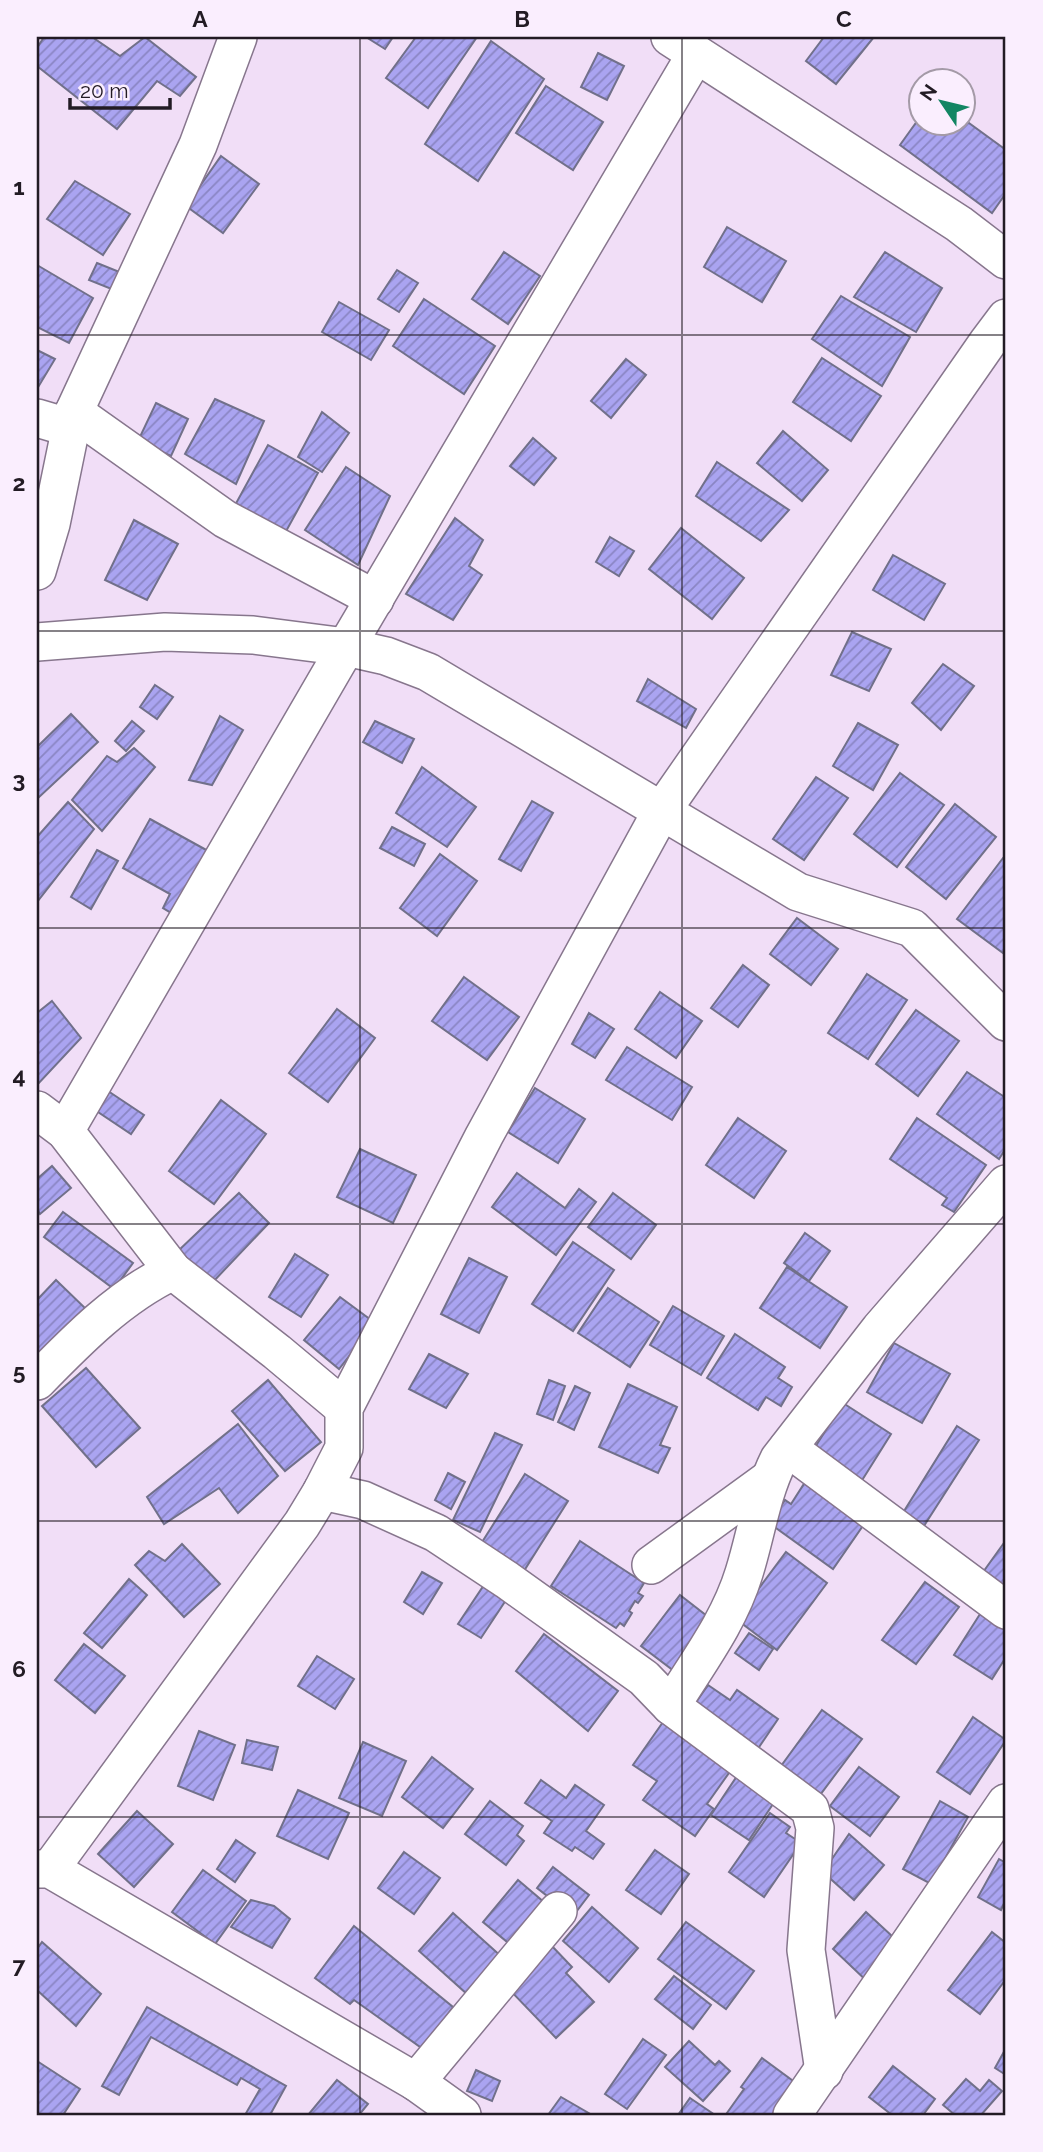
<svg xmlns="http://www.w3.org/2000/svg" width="1043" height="2152" font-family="Raleway,sans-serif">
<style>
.building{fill:url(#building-hatch);stroke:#71708a;stroke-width:2}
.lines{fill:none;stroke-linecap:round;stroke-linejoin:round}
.minor-casing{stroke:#87768d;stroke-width:40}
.minor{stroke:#fff;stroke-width:37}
.grid{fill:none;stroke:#221b24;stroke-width:2;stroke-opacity:0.55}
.neatline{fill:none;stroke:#221b24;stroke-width:2.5}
.grid-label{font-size:23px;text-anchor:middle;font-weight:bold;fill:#221b24}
</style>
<defs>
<pattern id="building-hatch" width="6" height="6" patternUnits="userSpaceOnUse" patternTransform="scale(1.75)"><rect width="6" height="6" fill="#aaa4f1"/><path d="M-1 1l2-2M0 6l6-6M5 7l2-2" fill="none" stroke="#8a85c3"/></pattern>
</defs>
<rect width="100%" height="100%" fill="#f1def7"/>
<!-- building -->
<g class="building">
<polygon points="44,37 92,37 120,56 145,37 196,77 180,96 157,81 117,129 37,66 37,48"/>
<polygon points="366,37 393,37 385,49"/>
<polygon points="416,37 477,37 428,108 386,78"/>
<polygon points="824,37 874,37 836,84 806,61"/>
<polygon points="491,41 544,79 478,181 425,144"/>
<polygon points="598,53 624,66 607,100 581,87"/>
<polygon points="546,86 603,122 573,170 516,133"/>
<polygon points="920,117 920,122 962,122 962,118 1006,150 1006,193 992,213 900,145"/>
<polygon points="221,156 259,184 223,233 186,206"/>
<polygon points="75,181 130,214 103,255 47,219"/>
<polygon points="727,227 786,261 762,302 704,267"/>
<polygon points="504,252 540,276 508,324 472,299"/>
<polygon points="885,252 942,288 916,332 854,297"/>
<polygon points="97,263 122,273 114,290 89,280"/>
<polygon points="37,265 93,298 69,343 37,327"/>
<polygon points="397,270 418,283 399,312 378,299"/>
<polygon points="841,296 910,337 882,386 812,339"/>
<polygon points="424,299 495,346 464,394 393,346"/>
<polygon points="339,302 389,330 371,360 322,332"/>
<polygon points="37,350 55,359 37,389"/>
<polygon points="822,358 881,396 851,441 793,402"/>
<polygon points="626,359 646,375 611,418 591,401"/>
<polygon points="215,399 264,421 236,484 185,454"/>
<polygon points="156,403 188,419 171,456 138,441"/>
<polygon points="322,412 349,433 322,472 298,457"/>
<polygon points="783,431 828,470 802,501 757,463"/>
<polygon points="533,438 556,458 534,485 510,466"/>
<polygon points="268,445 318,473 284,535 234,507"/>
<polygon points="717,462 789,510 761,541 696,496"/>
<polygon points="346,467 390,496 358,565 305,530"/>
<polygon points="455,518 483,540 469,566 482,575 453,620 406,594"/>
<polygon points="134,520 178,544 147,600 105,580"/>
<polygon points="681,528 744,578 712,619 649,569"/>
<polygon points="610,537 634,551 619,576 596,562"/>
<polygon points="893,555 945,584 924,620 873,590"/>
<polygon points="852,632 891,649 869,691 831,675"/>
<polygon points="943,664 974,686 941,730 912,703"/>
<polygon points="648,679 696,709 686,728 637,701"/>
<polygon points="155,685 173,697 157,719 140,707"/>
<polygon points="71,714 98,742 37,799 37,747"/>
<polygon points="220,716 243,730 212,785 189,780"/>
<polygon points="132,721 144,731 126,751 115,741"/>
<polygon points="375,721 414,739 402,763 363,742"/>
<polygon points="858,723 898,745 873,790 833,766"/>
<polygon points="134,748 155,767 102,831 72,800 107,756 117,762"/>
<polygon points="422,767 476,807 447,847 396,813"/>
<polygon points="900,773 944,805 897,867 854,834"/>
<polygon points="816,777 848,798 804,860 773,839"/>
<polygon points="532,801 553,813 521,871 499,859"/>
<polygon points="68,802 94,829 37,902 37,837"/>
<polygon points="955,804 996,837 946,899 906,867"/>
<polygon points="150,819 219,857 183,920 163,908 170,894 123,868"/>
<polygon points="392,827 425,844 414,866 380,848"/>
<polygon points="97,850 118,861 91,909 71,897"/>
<polygon points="440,854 477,881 437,936 400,908"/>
<polygon points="1003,858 1006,860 1006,948 1003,953 957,919"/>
<polygon points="797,918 838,949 811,985 770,954"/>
<polygon points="743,965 769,985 738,1027 711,1008"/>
<polygon points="867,974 907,1000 868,1059 828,1033"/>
<polygon points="464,977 519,1017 487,1060 432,1021"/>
<polygon points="660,992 702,1021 676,1058 635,1029"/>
<polygon points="52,1001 81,1038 37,1085 37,1013"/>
<polygon points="337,1009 375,1038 328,1102 289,1073"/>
<polygon points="916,1010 959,1041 918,1096 876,1064"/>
<polygon points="589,1013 614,1029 595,1058 572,1044"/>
<polygon points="627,1047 692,1087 672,1120 606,1080"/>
<polygon points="967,1072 1003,1096 1006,1092 1006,1148 999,1159 937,1114"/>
<polygon points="535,1088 585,1119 558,1163 508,1132"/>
<polygon points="105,1089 144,1115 131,1134 92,1108"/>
<polygon points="221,1100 266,1134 214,1204 169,1171"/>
<polygon points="738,1118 786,1151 754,1198 706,1165"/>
<polygon points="917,1118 986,1165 954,1212 942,1205 947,1198 890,1159"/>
<polygon points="360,1149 416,1175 393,1223 337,1197"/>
<polygon points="52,1166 71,1188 40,1214 37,1209 37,1179"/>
<polygon points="517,1173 565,1208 579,1189 596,1202 556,1255 492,1207"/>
<polygon points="239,1193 269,1223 211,1284 178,1251"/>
<polygon points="613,1193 656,1225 631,1259 588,1227"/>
<polygon points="63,1212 133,1263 114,1289 44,1237"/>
<polygon points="805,1233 830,1251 809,1281 784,1263"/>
<polygon points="573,1242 614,1270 573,1331 532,1304"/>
<polygon points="295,1254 328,1275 301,1317 269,1297"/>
<polygon points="469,1258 507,1277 479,1333 441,1314"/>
<polygon points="787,1267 847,1307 820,1348 760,1308"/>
<polygon points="56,1280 85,1308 37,1372 37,1300"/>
<polygon points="608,1288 659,1322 630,1367 578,1333"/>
<polygon points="340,1297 375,1323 339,1369 304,1340"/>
<polygon points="673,1306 724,1336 701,1375 650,1345"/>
<polygon points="735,1334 785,1367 778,1378 792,1387 781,1406 766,1397 758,1410 707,1378"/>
<polygon points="894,1343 950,1374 922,1423 867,1392"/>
<polygon points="429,1354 468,1374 446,1408 409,1389"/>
<polygon points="86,1368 140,1428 96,1467 42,1406"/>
<polygon points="268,1380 321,1442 285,1471 232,1411"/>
<polygon points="549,1380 565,1386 553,1420 537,1414"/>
<polygon points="628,1384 677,1407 660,1445 670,1448 658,1473 599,1447"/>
<polygon points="575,1386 590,1393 574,1430 558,1422"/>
<polygon points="843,1403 891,1434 861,1482 812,1452"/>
<polygon points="238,1424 278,1476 238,1513 219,1488 164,1524 147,1497"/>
<polygon points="957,1426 979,1440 922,1529 901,1516"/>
<polygon points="495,1433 522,1445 480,1532 453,1520"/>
<polygon points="448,1473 465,1482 451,1509 435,1500"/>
<polygon points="525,1474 568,1501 522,1574 479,1547"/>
<polygon points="809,1476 869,1517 833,1569 769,1523 785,1500 791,1504"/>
<polygon points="1006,1540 1006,1593 981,1575"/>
<polygon points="580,1541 644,1583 638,1593 643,1596 638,1603 635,1601 629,1611 632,1613 624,1626 620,1623 616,1628 551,1586"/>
<polygon points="182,1544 220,1584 184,1617 135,1565 149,1551 165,1561"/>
<polygon points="786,1552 827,1583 777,1650 736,1619"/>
<polygon points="422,1572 442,1583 423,1614 404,1602"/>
<polygon points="129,1579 147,1595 102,1648 84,1633"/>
<polygon points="925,1582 959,1607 916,1664 882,1640"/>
<polygon points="484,1585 506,1600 481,1638 458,1624"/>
<polygon points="680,1595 716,1623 678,1674 641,1646"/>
<polygon points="980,1614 1006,1630 1006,1657 992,1679 954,1655"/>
<polygon points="749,1633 773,1649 759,1670 735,1653"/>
<polygon points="544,1634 618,1691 588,1731 516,1671"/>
<polygon points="84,1644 125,1676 95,1713 55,1680"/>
<polygon points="317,1656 354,1679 335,1709 298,1686"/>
<polygon points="708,1685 730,1700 737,1690 778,1719 753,1756 690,1711"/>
<polygon points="822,1710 862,1739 820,1795 781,1766"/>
<polygon points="973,1717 1006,1740 970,1794 937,1772"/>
<polygon points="663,1722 736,1763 707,1804 714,1809 695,1836 643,1800 657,1781 633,1765"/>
<polygon points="199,1731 235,1745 213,1800 178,1786"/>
<polygon points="247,1740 278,1747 272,1770 242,1763"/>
<polygon points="363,1742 406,1761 382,1816 339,1798"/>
<polygon points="432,1757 473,1789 443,1828 402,1797"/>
<polygon points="859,1767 899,1797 870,1836 830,1806"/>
<polygon points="741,1770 779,1795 749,1840 711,1815"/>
<polygon points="541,1780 566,1798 575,1785 604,1805 586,1831 604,1844 593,1859 575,1847 572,1851 544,1833 552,1821 525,1803"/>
<polygon points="298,1790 349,1813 328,1859 277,1836"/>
<polygon points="490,1801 523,1826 517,1835 524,1841 506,1865 465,1834"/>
<polygon points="940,1801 968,1817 931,1884 903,1869"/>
<polygon points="137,1811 173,1844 134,1887 98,1854"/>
<polygon points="770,1813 790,1827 786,1833 801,1843 764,1897 729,1872"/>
<polygon points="849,1834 884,1865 854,1900 823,1872"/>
<polygon points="236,1840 255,1853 235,1882 217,1869"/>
<polygon points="655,1850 689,1874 661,1914 626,1890"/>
<polygon points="404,1852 440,1878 414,1914 378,1888"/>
<polygon points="999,1859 1006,1863 1006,1899 1001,1910 978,1897"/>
<polygon points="553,1867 589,1895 573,1916 537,1888"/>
<polygon points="203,1870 246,1901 215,1944 172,1912"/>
<polygon points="518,1880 552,1909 518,1951 483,1922"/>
<polygon points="251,1900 274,1906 290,1919 272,1948 231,1927"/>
<polygon points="592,1907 638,1948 609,1982 563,1941"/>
<polygon points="866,1912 905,1948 871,1985 833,1949"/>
<polygon points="453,1913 503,1958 467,1994 419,1951"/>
<polygon points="686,1922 754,1971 726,2009 658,1959"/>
<polygon points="354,1926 453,2007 423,2049 354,2000 350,2004 315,1978"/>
<polygon points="992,1932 1006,1943 1006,1979 980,2014 948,1990"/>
<polygon points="42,1942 101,1994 76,2026 37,1990 37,1949"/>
<polygon points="550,1944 572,1967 566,1973 594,2002 556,2038 506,1986"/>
<polygon points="674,1976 711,2005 693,2029 655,1999"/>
<polygon points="147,2007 286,2086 270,2115 245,2115 260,2089 241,2078 237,2085 151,2037 119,2095 102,2086"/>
<polygon points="643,2039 666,2055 627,2109 605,2094"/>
<polygon points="689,2041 715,2065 719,2061 730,2071 703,2101 665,2067"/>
<polygon points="1006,2048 1006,2075 995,2068"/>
<polygon points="762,2058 804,2089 784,2115 730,2115 727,2113 744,2089 741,2087"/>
<polygon points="37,2061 80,2089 63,2115 37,2115"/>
<polygon points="893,2066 935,2099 923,2115 892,2115 869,2097"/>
<polygon points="476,2070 500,2081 492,2101 467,2091"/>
<polygon points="966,2079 980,2091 989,2080 1002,2091 981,2115 955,2115 943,2105"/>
<polygon points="337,2080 368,2104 359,2115 308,2115"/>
<polygon points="561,2097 592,2115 548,2115"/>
<polygon points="690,2098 715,2115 678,2115"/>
</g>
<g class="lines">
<!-- minor casing -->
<g class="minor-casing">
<g id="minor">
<polyline points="670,37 959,224 1006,260"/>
<polyline points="74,412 225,519 375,599"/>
<polyline points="37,418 71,428"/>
<polyline points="37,571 51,524 74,412 198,145 238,37"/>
<polyline points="37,642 165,632 253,635 346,647 386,656 428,672 798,892 912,928 1006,1022"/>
<polyline points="37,1110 65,1131 173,1271 277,1352 344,1408"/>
<polyline points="65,1131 346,647 696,54"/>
<path d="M37,1381c40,-41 83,-85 136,-110"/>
<polyline points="788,1448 1006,1610"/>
<polyline points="322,1491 363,1500 436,1533 507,1580 644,1678 671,1706 810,1809 815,1828 806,1950 824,2071"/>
<polyline points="651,1565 768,1480"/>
<path d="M671,1706c27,-44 58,-84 73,-133 12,-38 17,-78 35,-114l101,-130 126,-145"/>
<polyline points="37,1869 50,1869 416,2082 462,2115"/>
<polyline points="50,1869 302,1524 322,1491 344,1448 344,1408 484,1136 661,812 988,342 1006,318"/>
<polyline points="416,2082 558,1911"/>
<polyline points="792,2115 1006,1803"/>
</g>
</g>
<!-- minor -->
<use href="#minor" class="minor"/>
</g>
<!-- grid -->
<path class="grid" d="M360,37v2078M682,37v2078M37,335h969M37,631h969M37,928h969M37,1224h969M37,1521h969M37,1817h969"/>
<!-- border -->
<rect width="1043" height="2152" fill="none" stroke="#faeefe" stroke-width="77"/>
<!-- north arrow -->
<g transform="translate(942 102) rotate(305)"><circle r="33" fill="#faeefe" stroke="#a49aa7" stroke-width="2"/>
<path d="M0-5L12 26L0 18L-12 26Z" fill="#128563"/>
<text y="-10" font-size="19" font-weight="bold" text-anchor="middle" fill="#221b24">N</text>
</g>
<!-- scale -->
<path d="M70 98v10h100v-10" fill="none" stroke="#221b24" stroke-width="3.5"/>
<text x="80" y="98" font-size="21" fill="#221b24" stroke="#faeefe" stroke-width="5" paint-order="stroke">20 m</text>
<rect x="38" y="38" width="966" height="2076" class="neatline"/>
<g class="grid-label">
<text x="200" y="27">A</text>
<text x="522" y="27">B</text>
<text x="844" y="27">C</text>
<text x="19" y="195">1</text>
<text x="19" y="491">2</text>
<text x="19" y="788">3</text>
<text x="19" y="1084">4</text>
<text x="19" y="1380">5</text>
<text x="19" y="1677">6</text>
<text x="19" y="1973">7</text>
</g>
</svg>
